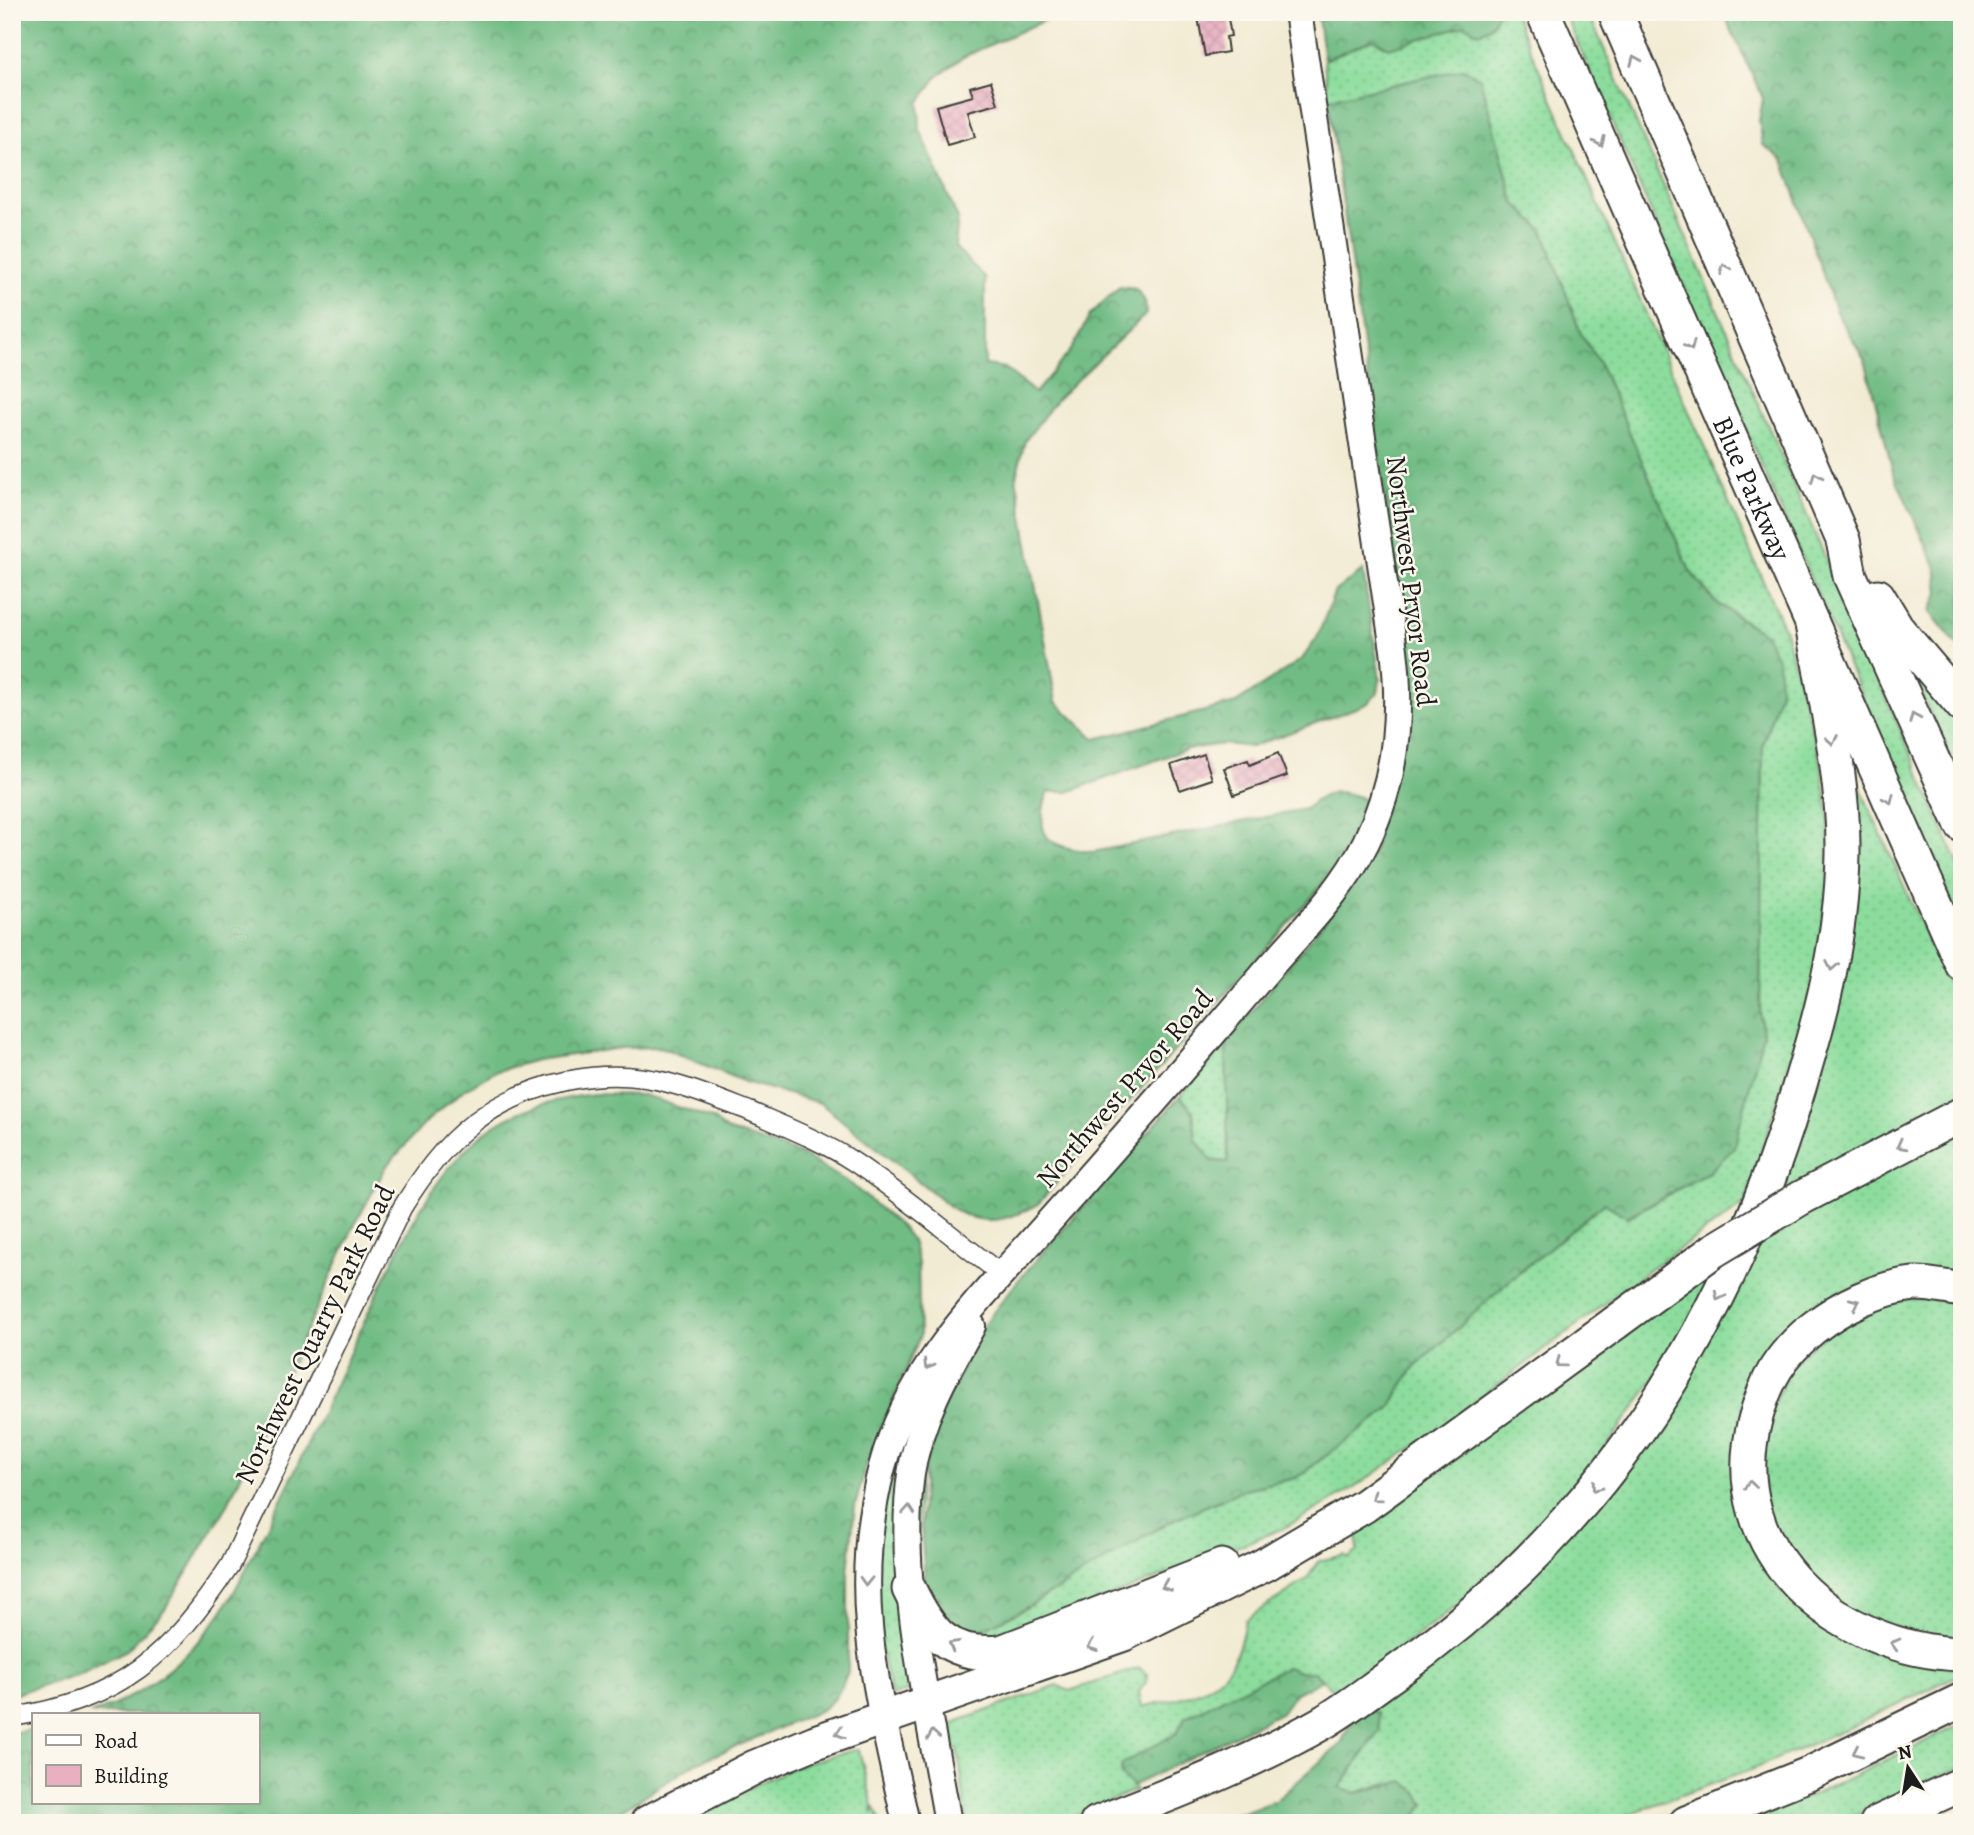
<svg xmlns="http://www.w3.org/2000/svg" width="1974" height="1835" font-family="Alegreya,serif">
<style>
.grass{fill:url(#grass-dots);stroke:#547c5c;stroke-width:2}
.forest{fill:url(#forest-crowns);stroke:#466c50;stroke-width:2}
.building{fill:url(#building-cross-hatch)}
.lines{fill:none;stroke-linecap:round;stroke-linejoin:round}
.minor-casing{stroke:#3c3b37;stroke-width:21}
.secondary-casing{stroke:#3c3b37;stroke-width:30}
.motorway-casing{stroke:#3c3b37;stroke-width:37}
.minor{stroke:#fff;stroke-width:18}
.secondary{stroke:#fff;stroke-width:26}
.motorway{stroke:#fff;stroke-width:33}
.motorway-bridge-casing{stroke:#3c3b37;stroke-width:37;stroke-linecap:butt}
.motorway-bridge{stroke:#fff;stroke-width:33}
.oneway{stroke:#999}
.labels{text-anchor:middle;stroke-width:5;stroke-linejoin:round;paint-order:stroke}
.street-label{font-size:28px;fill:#1c1c1c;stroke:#fbf7ec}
</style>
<defs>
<pattern id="grass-dots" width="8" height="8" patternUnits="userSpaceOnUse" patternTransform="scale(1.75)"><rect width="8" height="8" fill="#8cdd9d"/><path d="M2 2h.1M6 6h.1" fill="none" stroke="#78bd87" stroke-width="1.8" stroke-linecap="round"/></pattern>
<pattern id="forest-crowns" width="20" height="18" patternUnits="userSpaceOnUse" patternTransform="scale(1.75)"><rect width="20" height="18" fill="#71bc84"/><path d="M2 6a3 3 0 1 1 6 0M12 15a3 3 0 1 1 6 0" fill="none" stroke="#5c986b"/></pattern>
<pattern id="building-cross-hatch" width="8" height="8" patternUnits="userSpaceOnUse" patternTransform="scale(1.75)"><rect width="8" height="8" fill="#e9b0c2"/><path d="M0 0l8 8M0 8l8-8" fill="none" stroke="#c797a6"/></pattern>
</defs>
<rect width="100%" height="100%" fill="#fbf7ec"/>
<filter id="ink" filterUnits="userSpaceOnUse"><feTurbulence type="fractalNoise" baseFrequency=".0143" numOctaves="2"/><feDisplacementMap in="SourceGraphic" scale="14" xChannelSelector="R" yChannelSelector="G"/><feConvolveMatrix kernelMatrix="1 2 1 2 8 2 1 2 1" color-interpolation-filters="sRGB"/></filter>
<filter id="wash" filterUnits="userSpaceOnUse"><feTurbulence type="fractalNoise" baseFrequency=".00686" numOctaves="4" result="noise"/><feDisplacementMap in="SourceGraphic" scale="28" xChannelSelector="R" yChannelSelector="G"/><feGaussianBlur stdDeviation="1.57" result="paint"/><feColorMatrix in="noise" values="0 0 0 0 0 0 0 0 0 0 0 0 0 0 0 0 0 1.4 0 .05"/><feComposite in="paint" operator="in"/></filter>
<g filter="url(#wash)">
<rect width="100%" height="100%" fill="#f2ebd3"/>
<!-- grass -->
<g class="grass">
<polygon points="1497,12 1514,12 1785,631 1821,762 1829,816 1828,887 1810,997 1745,1204 1657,1264 1445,1425 1354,1488 1284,1528 998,1641 956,1634 979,1630 1022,1610 1169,1522 1245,1489 1296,1478 1389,1409 1412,1370 1508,1282 1604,1203 1628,1217 1709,1172 1763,1034 1760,1016 1763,744 1780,691 1766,635 1715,602 1690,571 1599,363 1581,334 1543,231 1514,202 1480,78 1463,69 1328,99 1324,60 1373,39 1389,47"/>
<polygon points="1564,12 1588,12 1962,872 1962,926"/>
<polygon points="1917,674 1962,724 1962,784 1914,677"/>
<path d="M1846,756l116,260v264l-133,22 -95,154c-3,75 41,149 109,183 36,18 79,22 119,29v5l-111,54 -98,42 -149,54h-198l10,-7 -29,-33 -31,10 -17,-4 41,-59 -12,-22 298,-303 169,-424z"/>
<polygon points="1226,1044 1228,1162 1212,1161 1196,1140 1193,1112 1180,1096"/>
<path d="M1722,1256l-46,93 -105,147 -88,90 -124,94 -23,13 -22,-21h-15l-114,45 -8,16 -55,31 -1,11 15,15 -79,33h-90l-9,-75 -8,1 -5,-23 112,-41 12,6 70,-23 8,6 -1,8 -7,10 3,15c61,-15 92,-17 103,-87l61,-40 13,-19 25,-6 5,3 9,-7 -3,-26z"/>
<polygon points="1905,1299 1962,1301 1962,1644 1848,1616 1767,1529 1760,1434 1794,1360 1844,1319"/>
<polygon points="922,1407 911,1690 891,1696 878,1638 877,1536 898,1445"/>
<polygon points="1962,1724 1962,1767 1835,1823 1741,1823 1817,1793"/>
<polygon points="854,1750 859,1750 873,1806 872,1814 875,1808 881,1823 671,1823 801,1764"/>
</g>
<!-- forest -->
<g class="forest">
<path d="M12,12h1051l-100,45 -26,20 -18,26 1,27 38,89 -3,28 30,31v87l20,3 30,25 37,-44 18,-34 29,-28 17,2 9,12 1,13 -89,85 -32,42 -9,36 40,225 39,37 141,-36 66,-44 15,-21 18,-47 28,-20 17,108 -2,14 -11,11 -116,43 -27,-3 -37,5 -119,43h-20c-16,46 1,56 45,60l212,-43c23,-19 30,-21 57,-11l5,11 -29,55 -27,34 -274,307c-30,15 -49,22 -81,6l-136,-108 -75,-21 -84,-35 -39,1 -86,12 -42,12 -30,18 -36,30 -42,47 -34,63 -125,276 -62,103 -38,41 -46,23 -69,22z"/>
<polygon points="1317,12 1497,12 1498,13 1491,26 1479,33 1465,25 1389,48 1373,39 1324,60"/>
<polygon points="1723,12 1962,12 1962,651 1930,612 1939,592 1936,567 1893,472 1865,360 1836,312 1783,160 1763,145 1759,121 1763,98"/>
<polygon points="1463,69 1480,78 1514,202 1543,231 1581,334 1599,363 1690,571 1715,602 1766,635 1778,661 1780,691 1763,744 1760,1016 1763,1034 1734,1148 1709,1172 1627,1217 1604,1203 1508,1282 1412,1370 1389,1409 1296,1478 1245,1489 1169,1522 1022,1610 979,1631 956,1634 926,1594 921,1525 924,1469 936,1422 982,1327 1017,1282 1180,1096 1193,1112 1196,1140 1212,1161 1228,1162 1226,1044 1352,886 1375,848 1403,625 1328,99"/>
<path d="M594,1094l50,1 68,24 14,11 74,24 51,30 51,44 10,13 6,22 2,73 -53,127 -12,43 -7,65v101l-12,25 -14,13 -126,53 -94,60h-590v-90l21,-4v73h224v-88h-167c45,-13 89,-49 119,-85 22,-26 37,-61 53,-92 41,-79 77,-162 115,-243 27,-58 59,-126 112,-165 31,-22 68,-30 105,-35z"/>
<polygon points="1287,1667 1299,1672 1314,1672 1322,1680 1296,1693 1282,1712 1132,1786 1121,1775 1122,1764 1177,1733 1185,1717"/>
<polygon points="1368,1708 1378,1714 1380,1730 1339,1788 1356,1793 1404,1781 1418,1792 1425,1805 1416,1816 1406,1823 1191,1823 1249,1811 1275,1801 1341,1744 1348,1728 1348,1717"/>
</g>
<g id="blocks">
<!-- building -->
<g class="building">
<polygon points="1197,12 1223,12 1224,19 1228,18 1231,36 1226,37 1228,52 1205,56"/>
<polygon points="991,81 998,104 968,112 975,137 947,145 936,106 973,96 970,87"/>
<polygon points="1278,753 1287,776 1234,795 1224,768 1248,760 1250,765"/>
<polygon points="1204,754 1212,779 1180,790 1171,765"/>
</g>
</g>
</g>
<g filter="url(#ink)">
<use href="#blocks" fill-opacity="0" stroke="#3c3b37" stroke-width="2"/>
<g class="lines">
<!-- minor casing -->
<g class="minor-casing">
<path id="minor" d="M12,1717c109,-16 159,-63 218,-152l172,-357c19,-31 41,-62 71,-85 54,-41 130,-58 196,-40 27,7 54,18 80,28 35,15 73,30 105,51 51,34 98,75 147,112"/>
</g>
<!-- secondary casing -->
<g class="secondary-casing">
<g id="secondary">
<path d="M906,1823c-27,-125 -58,-227 -24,-356 24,-90 87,-157 148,-224 77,-86 153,-174 228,-262 37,-44 83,-87 108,-139 30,-61 36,-126 28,-192l-96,-638"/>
<path d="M948,1823c-18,-107 -52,-243 -37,-349 8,-53 35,-102 61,-148"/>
</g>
</g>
<!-- motorway casing -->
<g class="motorway-casing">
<g id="motorway">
<path id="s1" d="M1543,12l419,952"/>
<polyline points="1615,12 1843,540 1850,576 1962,825"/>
<polyline points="1878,596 1899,631 1962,705"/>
<path d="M1962,1290c-15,-2 -33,-7 -48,-6 -36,4 -73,22 -101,44 -33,27 -47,51 -58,92 -35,132 84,231 207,234"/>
<path d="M909,1589c21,44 39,68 92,63l221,-86"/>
<polyline points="647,1823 755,1767 815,1742 1124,1634 1264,1565 1364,1506 1615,1323"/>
<path d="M1097,1823c77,-30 153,-59 225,-100 24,-14 47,-32 70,-48 198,-139 322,-323 396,-552 28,-89 54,-176 55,-270 1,-76 -18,-154 -31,-229"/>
<polyline points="1686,1823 1811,1773 1962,1700"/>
<polyline points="1877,1823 1962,1784"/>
</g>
</g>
<!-- minor -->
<use href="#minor" class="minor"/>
<!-- secondary -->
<use href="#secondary" class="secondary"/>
<!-- motorway -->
<use href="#motorway" class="motorway"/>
<!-- motorway-bridge casing -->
<g class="motorway-bridge-casing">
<polyline id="motorway-bridge" points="1615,1323 1713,1251 1801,1198 1962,1114"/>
</g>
<!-- motorway-bridge -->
<use href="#motorway-bridge" class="motorway-bridge"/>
</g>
<!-- one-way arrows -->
<defs><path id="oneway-chevron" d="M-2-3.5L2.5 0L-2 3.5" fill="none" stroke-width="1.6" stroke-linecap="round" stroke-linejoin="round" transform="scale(1.75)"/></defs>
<g class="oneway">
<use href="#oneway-chevron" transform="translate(1635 60) rotate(-113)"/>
<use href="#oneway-chevron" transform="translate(1600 142) rotate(66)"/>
<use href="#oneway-chevron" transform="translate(1725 269) rotate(-113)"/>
<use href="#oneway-chevron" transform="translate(1690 346) rotate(66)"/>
<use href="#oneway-chevron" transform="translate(1816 477) rotate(-113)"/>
<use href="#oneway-chevron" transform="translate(1914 718) rotate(-114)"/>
<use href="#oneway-chevron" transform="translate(1832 740) rotate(80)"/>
<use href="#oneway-chevron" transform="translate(1889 799) rotate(66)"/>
<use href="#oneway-chevron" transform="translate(1832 966) rotate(101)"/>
<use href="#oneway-chevron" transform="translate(1901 1145) rotate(152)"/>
<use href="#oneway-chevron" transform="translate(1719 1296) rotate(117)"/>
<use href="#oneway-chevron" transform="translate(1855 1303) rotate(-25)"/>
<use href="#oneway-chevron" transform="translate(1560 1363) rotate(144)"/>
<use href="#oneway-chevron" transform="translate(928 1365) rotate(121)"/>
<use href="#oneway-chevron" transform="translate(1750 1485) rotate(-98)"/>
<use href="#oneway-chevron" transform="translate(1596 1487) rotate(128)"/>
<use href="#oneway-chevron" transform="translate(1376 1497) rotate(144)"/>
<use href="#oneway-chevron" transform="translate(909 1510) rotate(-86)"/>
<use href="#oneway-chevron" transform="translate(866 1581) rotate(92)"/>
<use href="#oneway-chevron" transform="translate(1166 1586) rotate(158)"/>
<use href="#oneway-chevron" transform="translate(1895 1644) rotate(-165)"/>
<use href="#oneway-chevron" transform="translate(953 1645) rotate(-150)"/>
<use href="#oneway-chevron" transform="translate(1092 1646) rotate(160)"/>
<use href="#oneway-chevron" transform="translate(840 1733) rotate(162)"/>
<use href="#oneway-chevron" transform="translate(933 1735) rotate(-99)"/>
<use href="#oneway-chevron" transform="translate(1857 1752) rotate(155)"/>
</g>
</g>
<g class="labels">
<!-- street labels -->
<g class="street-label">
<text dy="10" stroke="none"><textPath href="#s1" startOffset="520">Blue Parkway</textPath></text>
<text transform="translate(1412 581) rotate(83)" y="10">Northwest Pryor Road</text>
<text transform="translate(1124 1088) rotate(-49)" y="10">Northwest Pryor Road</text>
<text transform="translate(314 1334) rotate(-64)" y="10">Northwest Quarry Park Road</text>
</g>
</g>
<!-- margin -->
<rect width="1974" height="1835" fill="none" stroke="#fbf7ec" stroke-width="42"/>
<!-- legend -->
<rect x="32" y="1713" width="228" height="91" fill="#fbf7ec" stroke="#a29f99" stroke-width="2"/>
<rect x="46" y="1735" width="35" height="10" fill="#ffffff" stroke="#a29f99" stroke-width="2"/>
<text x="94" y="1748" font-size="21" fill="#1c1c1c">Road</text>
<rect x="46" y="1765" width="35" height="21" fill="#e9b0c2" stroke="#a29f99" stroke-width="2"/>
<text x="94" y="1783" font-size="21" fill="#1c1c1c">Building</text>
<!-- north arrow -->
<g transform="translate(1908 1768) rotate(348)" stroke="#fbf7ec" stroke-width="5" paint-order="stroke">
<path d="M0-5L12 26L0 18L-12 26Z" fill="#1c1c1c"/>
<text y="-10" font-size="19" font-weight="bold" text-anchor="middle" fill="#1c1c1c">N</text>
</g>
</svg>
